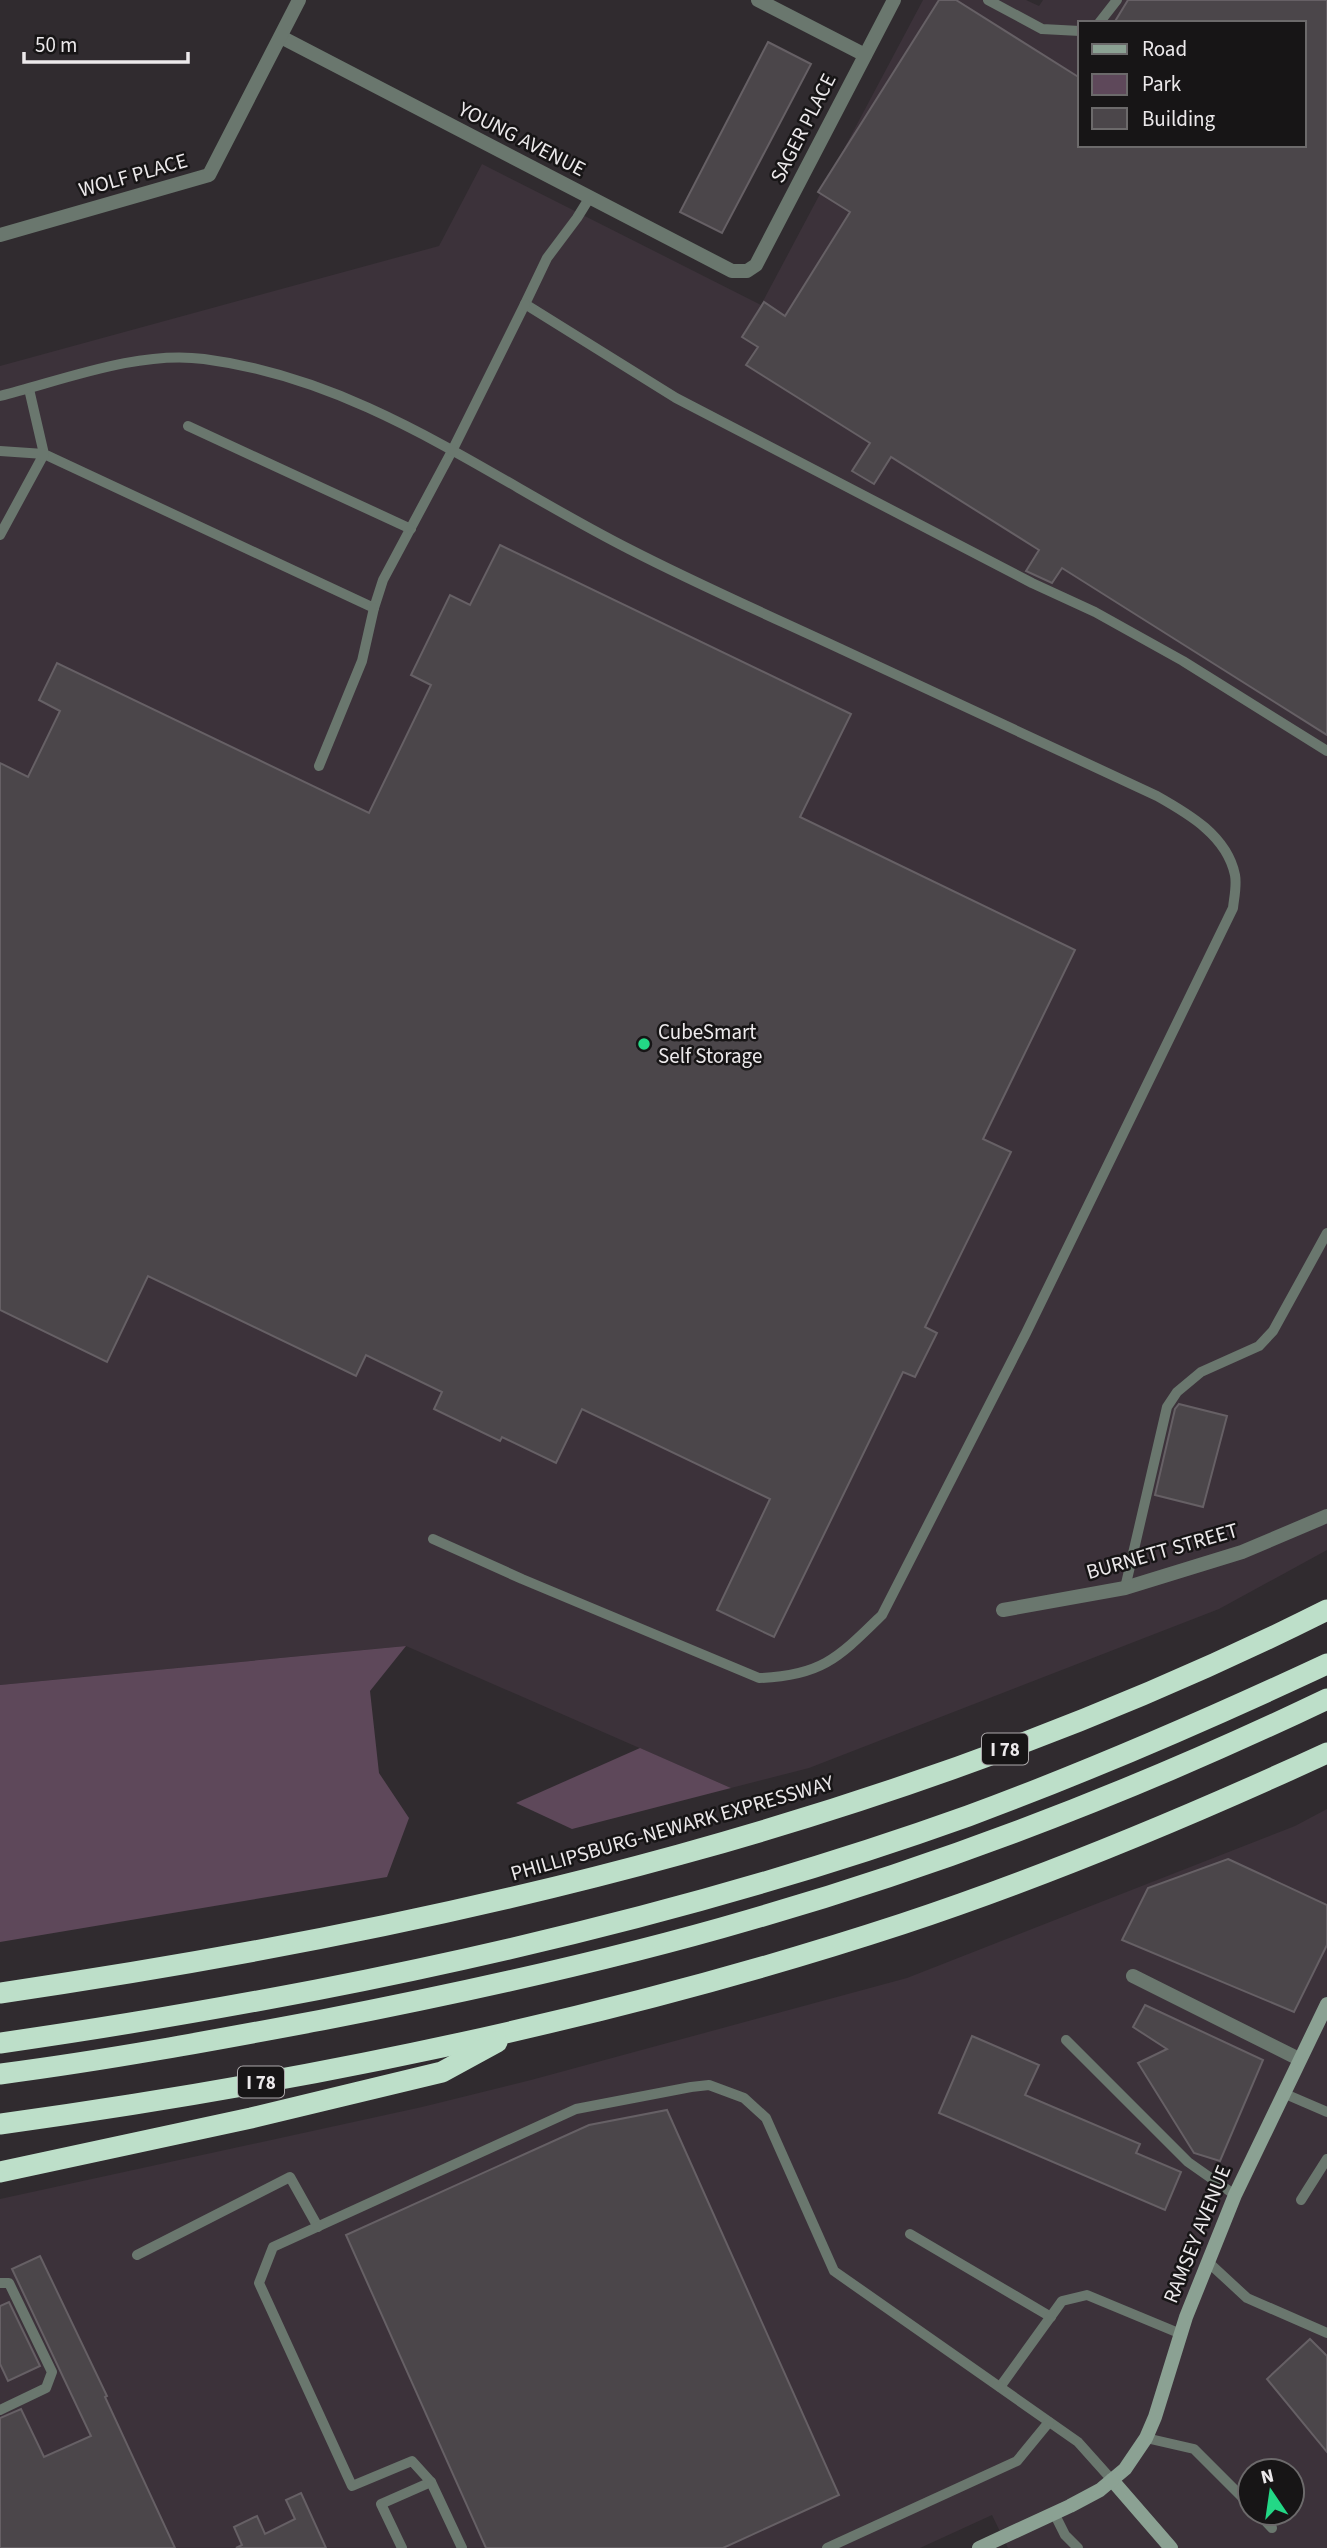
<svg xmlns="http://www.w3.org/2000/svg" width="1327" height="2548" font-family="'Source Sans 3',sans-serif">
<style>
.built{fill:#3c323a;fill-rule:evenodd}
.green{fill:#5e485a}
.building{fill:#4b464a;stroke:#666065;stroke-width:2}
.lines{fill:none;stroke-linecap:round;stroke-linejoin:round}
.lane{stroke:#6a776e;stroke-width:10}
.street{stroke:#6a776e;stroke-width:14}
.secondary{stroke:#8ba193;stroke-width:14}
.highway{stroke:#bddfc9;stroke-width:21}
.poi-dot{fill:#23d886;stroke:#171516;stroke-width:2.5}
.labels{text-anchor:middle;stroke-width:5;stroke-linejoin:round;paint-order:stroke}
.shield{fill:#171516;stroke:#aca9ab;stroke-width:2}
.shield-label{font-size:19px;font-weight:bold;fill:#ece9eb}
.street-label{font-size:21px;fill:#ece9eb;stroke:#171516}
.poi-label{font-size:21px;fill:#ece9eb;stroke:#171516;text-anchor:start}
</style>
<rect width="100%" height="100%" fill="#302b2f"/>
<!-- built -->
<g class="built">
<path d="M923,0h103l13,6 4,-6h284v1550l-108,59 -410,159 -78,20 -325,-142 -406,39v-1319l439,-120 43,-82 279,141zM1080,23h224v122h-224z"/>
<path d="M1327,1809v739h-319l-16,-33 -72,33h-920v-349l422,-92 109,-27 376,-102 388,-152zM1250,2471h42v42h-42z"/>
</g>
<!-- green -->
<g class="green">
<polygon points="406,1646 370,1691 379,1773 409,1818 387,1877 0,1942 0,1685"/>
<polygon points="640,1748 731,1788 572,1829 516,1803"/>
</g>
<!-- building -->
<g class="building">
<polygon points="939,0 956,0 1080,78 1080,145 1304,145 1304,23 1114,23 1128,0 1327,0 1327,735 1062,568 1052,583 1026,571 1039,550 891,457 874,484 852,471 870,443 746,365 758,347 742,337 764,302 785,316 850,212 818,192"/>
<polygon points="768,42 811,64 722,233 680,212"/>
<polygon points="500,545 851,714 800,817 1075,950 983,1139 1011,1152 925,1327 937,1333 915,1377 903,1372 774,1637 717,1610 770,1499 582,1409 556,1463 502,1437 500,1441 434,1409 442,1392 366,1355 356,1376 148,1276 107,1362 0,1310 0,763 28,777 60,711 39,700 57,663 369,813 431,685 411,675 450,595 470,605"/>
<polygon points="1179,1404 1227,1416 1203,1507 1155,1495 1175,1409"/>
<polygon points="1228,1859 1327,1905 1327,1945 1294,2012 1122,1940 1148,1888"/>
<polygon points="1145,2005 1263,2060 1220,2161 1194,2153 1138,2063 1167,2049 1133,2027"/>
<polygon points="972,2036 1039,2065 1025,2095 1140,2144 1136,2153 1181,2172 1165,2210 939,2113"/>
<polygon points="667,2110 839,2495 723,2548 486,2548 346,2235 589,2125"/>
<polygon points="40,2256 107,2396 105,2397 175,2548 0,2548 0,2418 21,2409 44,2457 91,2436 12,2269"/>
<polygon points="9,2302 40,2366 8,2381 0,2364 0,2306"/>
<polygon points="1310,2339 1327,2356 1327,2452 1267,2379"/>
<polygon points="301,2493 326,2548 236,2548 242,2545 234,2527 257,2516 265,2534 295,2519 286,2500"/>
</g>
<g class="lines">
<!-- lane -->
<g class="lane">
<polyline points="988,0 1042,29 1080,31"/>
<polyline points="1099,23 1117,0"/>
<polyline points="590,197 577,218 547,258 525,304 676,398 1032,583 1095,612 1183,661 1327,751"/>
<polyline points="29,389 44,454 374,608 383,580 453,449 525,304"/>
<path d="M0,396c63,-16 139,-46 204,-37 161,21 285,119 425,190 70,36 141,67 212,100 105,49 210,98 316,147 32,18 70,40 78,79 2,11 -1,23 -2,33l-207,425 -144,282c-43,42 -60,61 -123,63l-237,-99 -89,-40"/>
<polyline points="188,426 411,529"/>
<polyline points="0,451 44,454 0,535"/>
<polyline points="319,766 362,661 374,608"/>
<polyline points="1125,1588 1167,1407 1177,1392 1201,1372 1259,1346 1273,1331 1327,1233"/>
<polyline points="1066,2040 1188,2162 1235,2195"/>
<polyline points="1283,2093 1327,2112"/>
<polyline points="1301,2200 1327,2159"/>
<polyline points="910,2234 1051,2317"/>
<polyline points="137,2255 290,2177 318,2227"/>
<polyline points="1208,2262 1247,2298 1327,2333"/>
<polyline points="0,2283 9,2283 52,2372 46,2388 0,2410"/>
<polyline points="1000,2387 1062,2301 1087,2295 1181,2334"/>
<polyline points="1146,2438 1194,2449 1250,2505"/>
<polyline points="1054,2513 1065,2535 1078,2548"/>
<polyline points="1258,2513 1272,2528"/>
<polyline points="402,2548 381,2504 431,2482"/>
<polyline points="462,2548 431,2482 412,2461 352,2486 259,2283 273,2247 576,2109 691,2087 709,2085 744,2098 766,2118 834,2271 1078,2442 1112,2480"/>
<polyline points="827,2548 1017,2461 1049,2422"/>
</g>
<!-- street -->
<g class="street">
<polyline points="758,0 865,55"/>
<polyline points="281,37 732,271 747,271 756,265 894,0"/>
<polyline points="0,235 209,175 299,0"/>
<polyline points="1003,1610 1125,1588 1242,1552 1327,1516"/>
<polyline points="1133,1976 1299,2059"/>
</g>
<!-- secondary -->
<g class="secondary">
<polyline points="1112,2480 1171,2548"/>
<polyline points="979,2548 1070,2506 1100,2490 1125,2469 1146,2438 1155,2417 1186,2317 1235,2195 1327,2004"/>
</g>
<!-- highway -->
<g class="highway">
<path d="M0,1993c459,-67 910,-174 1327,-383"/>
<path d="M0,2043c106,-15 211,-33 316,-53 221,-43 440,-98 652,-174 122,-45 241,-97 359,-152"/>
<path d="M0,2074c108,-14 215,-34 322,-54 144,-28 287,-59 427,-100 199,-57 392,-132 578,-221"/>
<path d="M0,2124c305,-42 609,-104 902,-200 145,-48 286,-107 425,-171"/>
<polyline points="0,2172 251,2118 442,2072 497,2042"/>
</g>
</g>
<!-- markers -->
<circle class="poi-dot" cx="644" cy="1044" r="7"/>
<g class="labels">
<!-- shield labels -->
<g class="shield">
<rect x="982" y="1733.5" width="46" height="31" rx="5"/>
<rect x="238" y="2066.5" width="46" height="31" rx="5"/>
</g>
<g class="shield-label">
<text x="1005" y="1756">I 78</text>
<text x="261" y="2089">I 78</text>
</g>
<!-- street labels -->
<g class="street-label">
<text transform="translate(803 128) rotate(-63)" y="7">SAGER PLACE</text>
<text transform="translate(522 139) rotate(27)" y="7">YOUNG AVENUE</text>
<text transform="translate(133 175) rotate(-16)" y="7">WOLF PLACE</text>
<text transform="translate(1162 1551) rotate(-16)" y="7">BURNETT STREET</text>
<text transform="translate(672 1828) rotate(-16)" y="7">PHILLIPSBURG-NEWARK EXPRESSWAY</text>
<text transform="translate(1197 2234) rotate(-68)" y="7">RAMSEY AVENUE</text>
</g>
<!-- poi labels -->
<g class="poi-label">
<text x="658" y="1039">CubeSmart<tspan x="658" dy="24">Self Storage</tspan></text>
</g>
</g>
<!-- legend -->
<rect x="1078" y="21" width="228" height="126" fill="#171516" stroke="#6c6a6b" stroke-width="2"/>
<rect x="1092" y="44" width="35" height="10" fill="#8ba193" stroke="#6c6a6b" stroke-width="2"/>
<text x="1142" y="56" font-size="21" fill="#ece9eb">Road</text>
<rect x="1092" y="74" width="35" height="21" fill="#5e485a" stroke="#6c6a6b" stroke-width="2"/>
<text x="1142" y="91" font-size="21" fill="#ece9eb">Park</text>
<rect x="1092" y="108" width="35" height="21" fill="#4b464a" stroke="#6c6a6b" stroke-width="2"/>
<text x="1142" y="126" font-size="21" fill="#ece9eb">Building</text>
<!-- north arrow -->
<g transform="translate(1271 2492) rotate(347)"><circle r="33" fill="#171516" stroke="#6c6a6b" stroke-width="2"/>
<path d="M0-5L12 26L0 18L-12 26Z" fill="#23d886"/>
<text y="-10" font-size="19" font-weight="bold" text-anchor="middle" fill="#ece9eb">N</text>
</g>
<!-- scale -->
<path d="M24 52v10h164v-10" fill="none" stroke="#ece9eb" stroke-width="3.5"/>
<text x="35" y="52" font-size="21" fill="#ece9eb" stroke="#171516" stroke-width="5" paint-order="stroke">50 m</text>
</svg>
